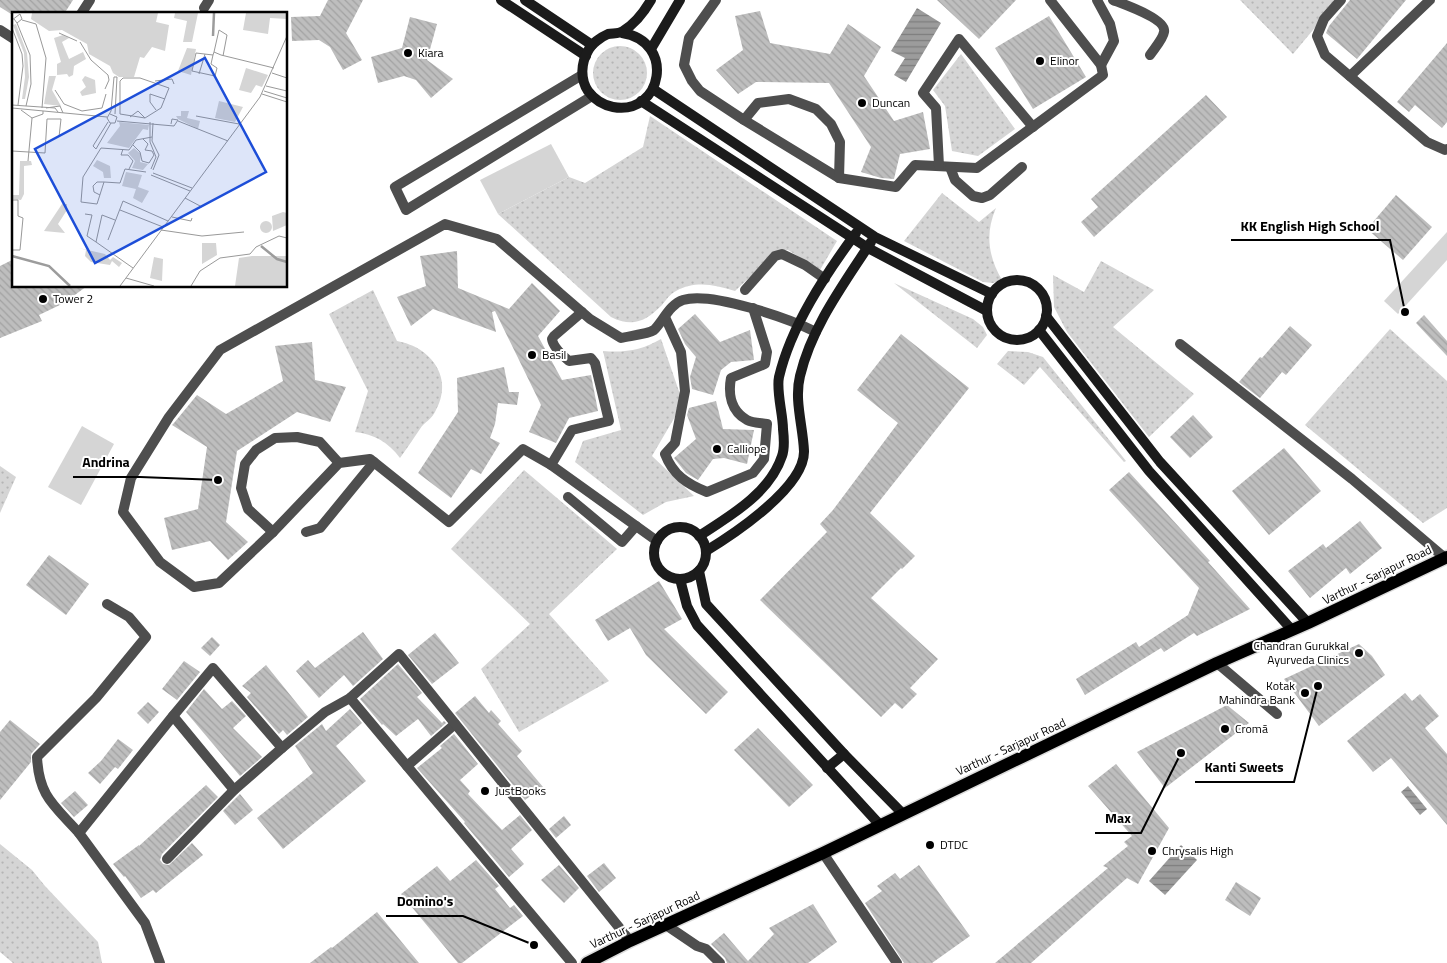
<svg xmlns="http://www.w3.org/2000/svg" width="1447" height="963" font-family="'Titillium Web',sans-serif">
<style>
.grass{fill:url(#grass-dots)}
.garden{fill:#d5d5d5}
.water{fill:url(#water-rules)}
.building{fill:url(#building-back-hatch)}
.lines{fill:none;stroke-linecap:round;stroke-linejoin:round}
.primary-casing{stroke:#dbdbdb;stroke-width:15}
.street{stroke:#4e4e4e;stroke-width:10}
.secondary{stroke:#1b1b1b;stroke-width:10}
.primary{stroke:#000;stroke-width:12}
.poi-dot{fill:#000;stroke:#fff;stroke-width:2}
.labels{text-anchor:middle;stroke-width:4;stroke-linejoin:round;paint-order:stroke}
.poi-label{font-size:12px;fill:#000;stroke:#fff;text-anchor:start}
.street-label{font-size:12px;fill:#000;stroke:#fff}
.inset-river{fill:none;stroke:#9c9c9c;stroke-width:2.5}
.inset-road{fill:none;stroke:#999;stroke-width:1}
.view{fill:#1d4ed8;fill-opacity:0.15;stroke:#1d4ed8;stroke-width:2.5}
.inset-edge{fill:none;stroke:#000;stroke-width:2.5}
.leader{fill:none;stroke:#000;stroke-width:2}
.callout-dot{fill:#000;stroke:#fff;stroke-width:2}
.callout-label{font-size:14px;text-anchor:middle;font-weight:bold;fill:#000;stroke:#fff;stroke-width:4;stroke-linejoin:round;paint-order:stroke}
</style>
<defs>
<pattern id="grass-dots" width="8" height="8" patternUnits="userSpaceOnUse" patternTransform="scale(1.25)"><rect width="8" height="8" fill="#d5d5d5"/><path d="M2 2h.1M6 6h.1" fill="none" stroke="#b5b5b5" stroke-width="1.8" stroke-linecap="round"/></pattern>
<pattern id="water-rules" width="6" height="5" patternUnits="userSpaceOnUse" patternTransform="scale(1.25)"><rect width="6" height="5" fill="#9c9c9c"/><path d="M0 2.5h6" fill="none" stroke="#7d7d7d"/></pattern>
<pattern id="building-back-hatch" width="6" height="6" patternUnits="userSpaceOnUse" patternTransform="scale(1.25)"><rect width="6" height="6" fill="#bebebe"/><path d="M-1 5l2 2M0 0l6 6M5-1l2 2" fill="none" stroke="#a2a2a2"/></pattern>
</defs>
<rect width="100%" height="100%" fill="#fff"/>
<!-- grass -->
<g class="grass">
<polygon points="1240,0 1338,0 1293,54"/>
<circle cx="620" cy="73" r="27"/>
<polygon points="961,54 1015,129 978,156 952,151 945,106 933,90"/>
<path d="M650,116l187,125 -17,29 -32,-20h-5l-7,2 -41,39c-20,-6 -39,-11 -59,0 -6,3 -10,9 -14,14 -16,16 -29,23 -51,12l-113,-103 71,-37 16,6 58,-36z"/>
<path d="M942,193l37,29 17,-14c-11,25 -8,48 6,72l-9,3 -10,-1 -79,-41z"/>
<polygon points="1101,261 1154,290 1113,327 1194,394 1149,437 1067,332 1054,307 1053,275 1084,292"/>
<polygon points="894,283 973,319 983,327 987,335 977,348"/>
<path d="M373,290l24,51c34,6 58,37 38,71 -3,6 -8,9 -13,14 -7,10 -14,21 -22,32 -12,-16 -26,-24 -45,-26l13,-41 -39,-77z"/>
<polygon points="1390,329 1447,381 1447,508 1423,523 1305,425"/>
<path d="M661,339l22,64 -31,53 42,40 -28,6 -23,13 -68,-53 8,-21 38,-11 -18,-79c22,2 39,-1 58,-12z"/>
<polygon points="1008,351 1028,352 1043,357 1126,461 1124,462 1040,367 1024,385 997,364"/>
<polygon points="0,466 16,477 0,513"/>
<polygon points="524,470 617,549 549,614 609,681 519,732 481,669 530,624 451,549"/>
<polygon points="0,844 32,870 45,886 98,942 102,963 13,963 0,952"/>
</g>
<!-- garden -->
<g class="garden">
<polygon points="551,144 569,177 498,214 480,180"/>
<polygon points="1447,232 1447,260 1398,314 1384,301"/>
<polygon points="82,426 114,444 81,505 48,487"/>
</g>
<!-- water -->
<g class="water">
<polygon points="917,8 941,23 906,82 894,75 905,58 891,51"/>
<polygon points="1408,786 1427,809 1420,815 1401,792"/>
<polygon points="1181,845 1197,860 1165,895 1149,881"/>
</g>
<!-- building -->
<g class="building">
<polygon points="0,0 73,0 64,14 11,14 0,7"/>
<polygon points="328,0 363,0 346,33 362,60 343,70 330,47 319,40 292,41 291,17 320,16"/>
<polygon points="937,0 1016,0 979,39"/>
<polygon points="1350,0 1406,0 1357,59 1326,33 1329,26"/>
<polygon points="760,11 770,43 830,54 848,24 881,47 864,76 894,121 923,112 930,149 900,154 894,179 881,178 861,172 871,147 829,83 756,82 738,94 716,70 743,50 735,16"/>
<polygon points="1049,16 1086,77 1033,109 995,48"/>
<polygon points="410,17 437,24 427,60 453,79 431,98 416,80 404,76 378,83 371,57 402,48"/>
<polygon points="1447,43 1447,122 1442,128 1415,105 1409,112 1397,102"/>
<polygon points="1206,95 1227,117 1094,237 1081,222 1098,207 1091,199"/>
<polygon points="1396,195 1432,227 1403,260 1367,229"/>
<polygon points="457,251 458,288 509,309 532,283 560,311 538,336 562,380 591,375 598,411 569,418 556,443 529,432 541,405 495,311 492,312 496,332 433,309 411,326 397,297 426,286 420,256"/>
<polygon points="14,259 14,286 87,286 64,303 39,315 42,321 0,338 0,266"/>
<polygon points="695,314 720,342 750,330 754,360 731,362 721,370 713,395 692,389 690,377 696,357 685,344 678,329"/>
<polygon points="1424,315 1447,341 1447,356 1416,323"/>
<polygon points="1290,326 1312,345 1286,375 1282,372 1260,398 1239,382 1260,357 1262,358"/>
<polygon points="901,334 969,388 870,513 915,556 902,569 901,568 871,598 938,659 910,688 917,694 902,709 895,703 881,717 760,600 827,532 820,524 833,510 898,423 857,390"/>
<polygon points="312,342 315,380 346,387 330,422 297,412 237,451 226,522 248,542 228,560 210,541 172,550 164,518 198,509 207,447 172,425 174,423 197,395 226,414 283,381 275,346"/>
<polygon points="504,367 509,392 519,392 517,405 498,403 495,424 490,438 500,443 481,474 471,469 451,498 418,473 458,412 457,378"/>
<polygon points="716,401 723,429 754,430 747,464 724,458 713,459 698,480 686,473 674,458 696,439 687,415 689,408"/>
<polygon points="1193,415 1213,437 1190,458 1170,437"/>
<polygon points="1284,448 1321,491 1269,535 1232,491"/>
<polygon points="1129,472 1210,561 1208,562 1250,609 1197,636 1194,633 1164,652 1161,648 1085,695 1076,679 1136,642 1139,647 1188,615 1199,588 1109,490"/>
<polygon points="1360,521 1382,548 1350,574 1346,568 1310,598 1288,571 1323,544 1326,548"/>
<polygon points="49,555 89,584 66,615 26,585"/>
<polygon points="659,581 682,619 664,629 728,692 706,714 646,655 630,628 608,641 595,620"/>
<polygon points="363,632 383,659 353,686 344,675 319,698 296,671 308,660 315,668"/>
<polygon points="435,633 459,663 432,684 408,655"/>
<polygon points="212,637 220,645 210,656 201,648"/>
<polygon points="1359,644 1372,656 1385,675 1319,726 1284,679"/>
<polygon points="184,661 200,672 177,700 162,689"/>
<polygon points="398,664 422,693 417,697 442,723 444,721 446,723 431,736 418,719 396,736 383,724 382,725 360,699"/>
<polygon points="266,665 308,717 287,735 283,730 279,734 247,697 251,693 242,686"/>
<polygon points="204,689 222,709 232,701 246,716 233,728 262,757 240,776 186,712"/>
<polygon points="1405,693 1412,701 1420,694 1439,716 1425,728 1447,754 1447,825 1391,758 1373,772 1347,741"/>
<polygon points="475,696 489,713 491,710 501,721 498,724 522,751 517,756 543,787 525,800 455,713"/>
<polygon points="148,702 159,712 148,724 137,713"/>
<polygon points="1227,705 1249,723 1165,788 1137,752"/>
<polygon points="350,709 362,723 336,746 366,781 283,849 257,818 313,773 295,746 322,724 326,731"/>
<polygon points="10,720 40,744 31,754 31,762 0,800 0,732"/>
<polygon points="758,728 813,785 789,807 734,750"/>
<polygon points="454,734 478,764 460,780 470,791 468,794 502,830 520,815 532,830 511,849 524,864 509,877 464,823 465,822 417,768 442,748 440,746"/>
<polygon points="118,739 133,750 118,769 115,767 100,784 88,773 101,761"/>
<polygon points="1116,764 1169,828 1138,884 1127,878 1031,963 995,963 1108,868 1103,866 1128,846 1124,842 1132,836 1088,786"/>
<polygon points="206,785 218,797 162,854 160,860 163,864 169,865 192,843 203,855 156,893 153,890 141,898 125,876 124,877 113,864 139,845 139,846"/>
<polygon points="75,791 88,805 74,817 61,803"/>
<polygon points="240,794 253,810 235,825 223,811"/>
<polygon points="564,816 571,825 556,838 549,829"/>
<polygon points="476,860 499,886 495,889 510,908 514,905 523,916 462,963 458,963 401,894 437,866 450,881"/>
<polygon points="604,863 616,878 599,892 587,876"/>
<polygon points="559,865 579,888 564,903 541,880"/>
<polygon points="919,865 970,936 932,963 904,963 865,903 882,891 877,886 895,873 900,879"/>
<polygon points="1236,882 1261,898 1250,916 1225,900"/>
<polygon points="813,904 837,942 808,963 727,963 725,958 711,944 724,933 748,961 774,934 769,928"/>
<polygon points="377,912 419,963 310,963 331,947 332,948"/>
</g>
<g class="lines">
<!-- primary casing -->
<g class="primary-casing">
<polyline id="primary" points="587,963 630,941 823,853 1217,663 1308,623 1447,557"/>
</g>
<!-- street -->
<g class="street">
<polyline points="716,0 689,38 684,65 692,81 700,91 744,120 839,178 896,187 915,165 977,168 1103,75 1101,65 1050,0"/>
<polyline points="1097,0 1110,24 1114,41 1101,65"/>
<path d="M1113,0c10,4 54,19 51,32 -1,7 -10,17 -14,23"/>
<polyline points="1341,0 1324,19 1317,36 1325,55 1427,142 1445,150 1447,149"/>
<polyline points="204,8 209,0"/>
<polyline points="81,14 90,0"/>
<polyline points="0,30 14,39"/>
<polyline points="582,75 395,187 406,210 592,96"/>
<polyline points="1350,76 1430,0"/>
<polyline points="744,120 758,103 789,99 816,109 831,124 840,142 839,178"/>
<polyline points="939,166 936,108 923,93 959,39 1033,127"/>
<polyline points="950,167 955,180 973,196 982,198 990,195 1022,167"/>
<polyline points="745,290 775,256 782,254 805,265 825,279"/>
<path d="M665,317l16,35 4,39 -10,52 -10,11c8,21 22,30 42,38l46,-19 11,-14 3,-35c-6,-1 -15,-1 -20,-4 -16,-9 -19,-26 -16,-42l34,-14 2,-12 -14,-44"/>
<polyline points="1180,344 1352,479 1445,558"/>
<path d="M551,465l21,-35 37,-9 -14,-58 -4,-5 -22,3c-6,-5 -16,-14 -17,-22l2,-3 28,-24"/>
<polyline points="568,497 622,542 636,526"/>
<polyline points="273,532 248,509 241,488 245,464 256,450 275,438 297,437 320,442 339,463"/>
<polyline points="306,532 320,528 374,462"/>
<path d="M657,541l-106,-76 -28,-16 -74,73 -79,-63 -31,4 -66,69 -54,51 -25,4 -34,-25 -37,-50 8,-34 38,-61 51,-67 225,-126 52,15 93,80 31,19c8,-2 27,-4 33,-8 9,-9 16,-26 29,-30 28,-9 107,19 133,32"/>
<polyline points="1217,663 1277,714"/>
<polyline points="350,698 572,963"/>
<polyline points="173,716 234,790"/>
<polyline points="407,766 455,724"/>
<path d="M79,833c-25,-28 -40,-36 -42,-76l59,-59 50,-61 -17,-20 -22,-13"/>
<polyline points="823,853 897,963"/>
<polyline points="167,859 234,790 282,748 325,712 350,698 399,654 630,941"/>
<polyline points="666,925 697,946 706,949 720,963"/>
<polyline points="160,963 145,923 79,833 173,716 213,668 282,748"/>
</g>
<!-- secondary -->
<g class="secondary">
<polyline points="501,0 586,56"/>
<polyline points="525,0 592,45"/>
<path d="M622,33c54,8 41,83 -9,74 -10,-2 -19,-8 -25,-16 -8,-12 -7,-28 0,-40 3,-7 13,-14 20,-17 5,-1 11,0 15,-3 12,-7 21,-19 28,-31"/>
<polyline points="651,49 680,0"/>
<polyline points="653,89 875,237 992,294"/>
<polyline points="641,101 868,248 987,311"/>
<circle cx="1017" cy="310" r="30"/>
<polyline points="1046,316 1160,462 1308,623"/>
<polyline points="1039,330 1149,471 1292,630"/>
<circle cx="680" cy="553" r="26"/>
<path d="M699,536c31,-20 71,-43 83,-80 3,-8 2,-18 1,-27 0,-15 -7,-38 -4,-52 12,-51 46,-102 77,-144"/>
<path d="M706,551c28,-17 99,-64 98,-100 -1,-25 -10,-51 -4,-75 12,-50 44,-92 71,-134"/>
<polyline points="699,571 706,604 844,754 902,813"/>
<polyline points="680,579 687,606 697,625 880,825"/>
<polyline points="827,768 844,754"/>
</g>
<!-- primary -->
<use href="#primary" class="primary"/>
</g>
<!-- markers -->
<g class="poi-dot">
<circle cx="408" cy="53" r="5"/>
<circle cx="1040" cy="61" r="5"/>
<circle cx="862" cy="103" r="5"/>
<circle cx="43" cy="299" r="5"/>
<circle cx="532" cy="355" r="5"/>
<circle cx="717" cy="449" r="5"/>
<circle cx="1359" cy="653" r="5"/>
<circle cx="1305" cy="693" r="5"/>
<circle cx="1225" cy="729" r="5"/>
<circle cx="485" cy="791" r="5"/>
<circle cx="930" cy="845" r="5"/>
<circle cx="1152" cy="851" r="5"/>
</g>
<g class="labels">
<!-- poi labels -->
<g class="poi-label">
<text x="418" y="57">Kiara</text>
<text x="1050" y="65">Elinor</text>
<text x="872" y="107">Duncan</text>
<text x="53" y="303">Tower 2</text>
<text x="542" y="359">Basil</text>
<text x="727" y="453">Calliope</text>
<text x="1349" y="650" text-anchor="end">Chandran Gurukkal<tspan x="1349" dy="14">Ayurveda Clinics</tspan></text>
<text x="1295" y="690" text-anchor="end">Kotak<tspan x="1295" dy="14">Mahindra Bank</tspan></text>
<text x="1235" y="733">Cromā</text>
<text x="495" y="795">JustBooks</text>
<text x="940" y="849">DTDC</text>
<text x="1162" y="855">Chrysalis High</text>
</g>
<!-- street labels -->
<g class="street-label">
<text transform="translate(1377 575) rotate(-26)" y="4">Varthur - Sarjapur Road</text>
<text transform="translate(1011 747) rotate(-25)" y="4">Varthur - Sarjapur Road</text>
<text transform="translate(645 920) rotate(-25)" y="4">Varthur - Sarjapur Road</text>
</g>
</g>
<!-- overview -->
<g transform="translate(12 12)">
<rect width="275" height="275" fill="#fff"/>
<path d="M20,1h126l-2,9 13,3 -4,26 -13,-4 -8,11 -4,-1 -6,20h-15l-6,-4 -3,-7 -21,-12 -2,-10 -25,-14 -13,1 -18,-12zM163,1h23l-6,29h-9l4,-21 -13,-3zM234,1h41v6l-17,-1 -2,16 -25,-4zM4,12l11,29 2,24 -4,22h-3l3,-22 -1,-24 -11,-28zM51,23l6,3 -7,4 7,17 14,-7 3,7 -12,7 -1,9 -4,2 -2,-3 -10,1v-11l4,-2 -7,-24zM175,36l9,1 -5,26 -13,-4zM234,56l22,7 -6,12 -6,-2 -5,8 -12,-3zM37,64h7l-4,14 9,16 -17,-2zM73,64l10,4 1,13 -14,3 -2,-4 6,-5 -4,-7zM207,89l24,6 -8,15 -20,-4zM169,99h8l-2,7 13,3 -2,8 -20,-10 -2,-3h5zM107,110l30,3 -1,5 -5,-1 -14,19 -22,-5 13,-17zM122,136l7,6 -1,8 8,2 -5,6 -11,-2 3,-7 -7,-8zM85,148l13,6 1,12h-7l-1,-6 -10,-6zM8,149h11l1,4 -8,1v28l-3,6 -9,-1v-4h7zM114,160l16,3 -4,12 11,4 -7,12 -9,-5 3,-9 -14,-3zM50,192h5v6l-9,14 7,9 -21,-2zM271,200l4,1v12l-14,6 -1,-15zM190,231h14l1,12 -15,9zM67,236l26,6 5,6 3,-3 9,6 -3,4 -7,-6 -2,4 -19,-3 -6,-6 1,-6zM240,244h35v30h-52l4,-28z" fill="#d5d5d5"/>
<path d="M248 215a6 6 0 1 1 12 0a6 6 0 1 1-12 0ZM142,245l9,2 -1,22 -12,-3z" fill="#d5d5d5"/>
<path class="inset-river" d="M201,24l1,-23M249,234l16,13 10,3M0,244l37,10 21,20"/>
<path class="inset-road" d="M0,8l8,-6 2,5 -5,4 -3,-4M10,8l14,4 10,34 -4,50M5,11l13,32 1,29 -5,22M0,16l10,26 1,12 -5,39M47,21l18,8M68,30l11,18 17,15 1,5 -4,9M201,43l-2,9 6,4 -2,8 -23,-5 4,-18 17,2 1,-3M211,44l4,-21 -8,-5 -5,22 7,3 53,13M260,61l15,5M187,62l6,-20M111,66h17l29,10 -8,20 -16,10 -25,-4v-33zM143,69l17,-2 2,5M254,74l21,5M43,78l9,14 18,7 20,-3 4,-14M252,79l23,7M250,82l25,8M0,93l43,3 3,4M0,96l95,9M34,96l14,-2 3,7M9,98l11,8 11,-4v-3M144,98l-6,-8v-8l15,5M98,102l7,3 -2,6h-5l-3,-5 4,-7 3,-34h3l-2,37M184,104l43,8M118,105l8,-6 7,7M105,109l57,5 4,-6 -6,-1 -1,5M166,109l50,20M96,110l-15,24 3,3 15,-26M138,110v20l6,15 -5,12M121,133l7,7 2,9 7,2 5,-8 -2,-4 -7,-1 3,-6 -5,-5M111,137l-2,6h7l5,6 -4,8M0,139l33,2 2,-34h14l-2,18M16,149l4,-43M141,158l6,-15 -7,-14 1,-18M134,160l-21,-3 -5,14 -16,-1 -7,22 -16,-2 2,-25 18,-29 28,2 7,-10 16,-3M141,161l39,15M139,163l39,16M88,183l-6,-3 -1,-6 4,-4h7M173,186l17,9M0,188h6v16l5,2 -3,32h-8M108,198l43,17M73,202l7,1 -5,21 9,6M160,205l19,4 1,-3M103,208l-13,-5 -6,27 37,26M149,218l41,6 42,-4M96,228l15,-39 45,20M114,266l28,8M108,274l140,-189 27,-61M179,274l9,-15 20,-13 30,-4 6,-7 23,-11 8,2"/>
<path class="view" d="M193,46l61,114 -171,91 -60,-114z"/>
<rect width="275" height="275" class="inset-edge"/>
</g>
<!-- callouts -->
<path class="leader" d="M1405 312L1390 240H1231M218 480L140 477H73M1318 686L1294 782H1195M1181 753L1141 833H1095M534 945L463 916H386"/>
<g class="callout-dot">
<circle cx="1405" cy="312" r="5"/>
<circle cx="218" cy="480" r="5"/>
<circle cx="1318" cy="686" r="5"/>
<circle cx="1181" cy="753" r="5"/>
<circle cx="534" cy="945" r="5"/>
</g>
<g class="callout-label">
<text x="1310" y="231">KK English High School</text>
<text x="106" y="467">Andrina</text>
<text x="1244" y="772">Kanti Sweets</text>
<text x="1118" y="823">Max</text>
<text x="425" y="906">Domino's</text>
</g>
</svg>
